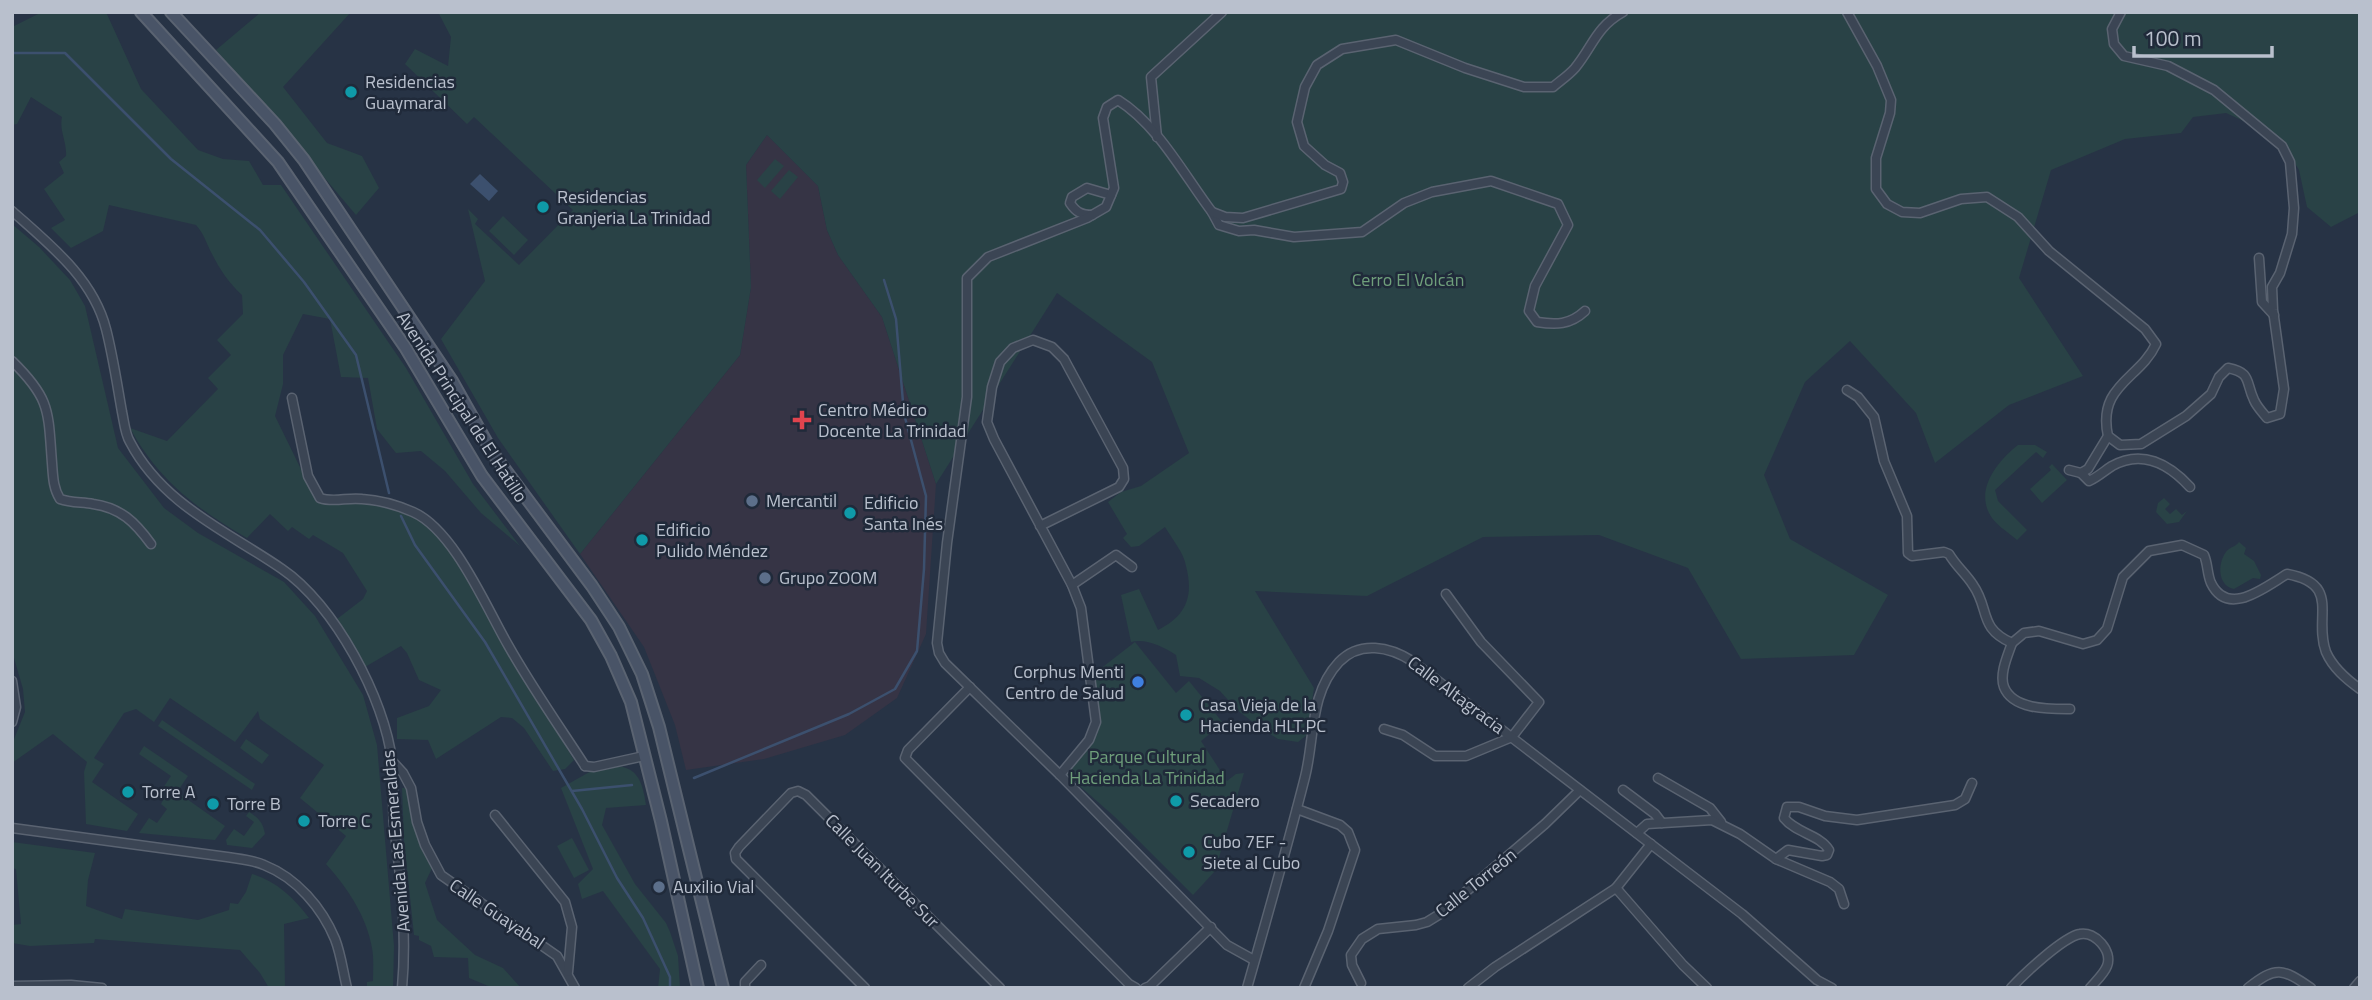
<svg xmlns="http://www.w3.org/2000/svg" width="2372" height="1000" font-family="'Titillium Web',sans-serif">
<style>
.medical{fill:#363445}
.green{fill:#294246}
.water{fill:#3c506e}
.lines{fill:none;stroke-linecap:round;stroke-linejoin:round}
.stream{stroke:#3c506e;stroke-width:2.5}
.street-casing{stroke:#5a6371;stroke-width:11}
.secondary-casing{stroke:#5a6371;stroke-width:14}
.street{stroke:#3b4554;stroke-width:8}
.secondary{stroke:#495467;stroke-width:10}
.culture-dot{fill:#0f9aa8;stroke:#202a3a;stroke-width:2.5}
.health-dot{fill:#e0444e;stroke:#202a3a;stroke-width:2.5}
.service-dot{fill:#5c6f8a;stroke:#202a3a;stroke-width:2.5}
.shop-dot{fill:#3f7fe0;stroke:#202a3a;stroke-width:2.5}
.labels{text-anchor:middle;stroke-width:5;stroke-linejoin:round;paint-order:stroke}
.poi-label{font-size:18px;fill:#b9c0cd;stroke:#202a3a;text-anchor:start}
.park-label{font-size:18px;fill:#6f9f7b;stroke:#202a3a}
.street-label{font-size:18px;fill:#b9c0cd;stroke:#202a3a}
</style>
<rect width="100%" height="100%" fill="#273345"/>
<!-- medical -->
<polygon class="medical" points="767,135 818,186 827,230 838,255 882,317 936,484 926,634 897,698 845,735 764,759 686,770 675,725 644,647 580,554 740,355 751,287 746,165"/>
<!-- green -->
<g class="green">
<path d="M42,12h64l35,77 57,61 25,9 26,2 14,24h18l125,183 67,116 47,62 -39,-33 -36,-42 -24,-20 -25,2 -19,-24 -9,-51 -27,-1 -11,-58 -27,-5 -20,41v29l-8,32 42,86c15,5 26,0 42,0 17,1 42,8 57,16 45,26 65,89 90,132 22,37 46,73 68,110l-9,9 -12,2 -29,-43 -12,-10 -11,-1 -65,42 -8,-19 -31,-1v-21l32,-12 12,-16 -22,-10 -12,-27 -6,-7 -36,21 -28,-48 26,-20 4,-8 -24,-38 -30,-18 -4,4 -17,-12 -4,4 -18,-17 -23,24c-50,-29 -89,-58 -117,-110l37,13 51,-52 -10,-11 23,-23 -14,-15 26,-26 -1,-19c-13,-12 -22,-25 -30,-41 -6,-11 -7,-19 -16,-29l-87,-20 -6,26 -32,17 -20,-20 14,-8 -21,-31 20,-16 -5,-11 7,-6c1,-15 -7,-25 -4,-39l-31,-20 -14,27 -5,1v-98z"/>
<polygon points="261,12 351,12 283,87 327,143 362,156 379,188 356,215 216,50"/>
<path d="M438,12h1922v200l-29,15 -24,-20 -8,-37 -20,-33 -53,-24 -33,4 -12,16 -56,6 -74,31 -32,108 64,98 -74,29 -74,58 -19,-50 -66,-72 -45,41 -41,93 26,64 98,56 -34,60 -113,4 -53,-91 -89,-33 -116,2 -116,59 -112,-5 59,97 -7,47 -9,7 -20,-3 -16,-10 -25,-19 -17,-19 -21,-13 -19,-2 -4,-21c-12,-8 -30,-17 -45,-13l-10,-47 18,-6 19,41c28,-14 36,-33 28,-64 -2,-13 -14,-27 -21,-39l-26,19 -8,1 -8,-9 4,-4 -19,-32 13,-10 20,-6 48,-33 -37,-91 -95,-69 -121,191 -54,-167 -44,-62 -11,-25 -9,-44 -51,-51 -21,30 5,122 -11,68 -160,199 -82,-116 -57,-99 44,-58 -17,-72 10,10 -3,5 44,41 54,-55 -99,-93 -7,7 -62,-60 10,-15 33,17 3,-29z"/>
<polygon points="775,159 784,166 765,188 757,180"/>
<polygon points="789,170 798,177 780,199 771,191"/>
<polygon points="503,216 528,240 514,255 489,231"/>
<path d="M12,224l27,23 31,33 15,26 33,142 46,60 34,25 86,49 31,34 48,79 14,50 17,201 -1,42h-26v-6l6,-1c0,-11 1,-23 -1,-33 -5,-31 -25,-61 -46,-84l20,-28 -46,-38 24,-33 -64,-46 -2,-8 -23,31 -65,-44 -16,24 -18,-13 -12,4 -30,45 10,6 -12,18 46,32 -11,17 -41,-7 -2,-52 3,-10 -34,-28 -41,29v-19l13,-32 -2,-23 -11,-38z"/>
<path d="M2018,445h17l12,7 -4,6 -7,-6 -41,38 3,11 29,29 -10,10c-9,-8 -23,-16 -28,-27 -13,-26 10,-53 29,-68z"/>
<polygon points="2052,464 2067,480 2042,503 2030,489 2051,470 2049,467"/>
<polygon points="2164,498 2170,504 2165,509 2170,514 2176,509 2182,515 2187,511 2179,522 2167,524 2156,512 2158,503"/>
<path d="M2239,542l7,6 -2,6 10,7 7,14 -1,4 -7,-1 -19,11c-16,-3 -17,-25 -8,-37 5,-6 8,-4 13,-10z"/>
<polygon points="1135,642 1176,693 1189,681 1223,723 1201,741 1227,781 1236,774 1244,773 1215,871 1193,895 1115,817 1065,773 1098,733 1095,673"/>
<polygon points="162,720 255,784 252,790 158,726"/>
<polygon points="246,739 269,755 262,764 240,748"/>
<polygon points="144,746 188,776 177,792 225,826 215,840 139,833 149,818 157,823 167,809 161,804 164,798 159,794 171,776 139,754"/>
<path d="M614,766c25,0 29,19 32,39l-40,3 -4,17 33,59 31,39 4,9 8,24 2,32h-22l2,-19 -57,-78 -21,8 -4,-15 15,-15 -32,-81 32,-18z"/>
<polygon points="402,788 411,788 434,864 425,883 437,920 475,955 503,968 521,988 493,988 469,978 468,958 434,957 431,946 419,940 419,936 414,935 404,840"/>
<path d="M249,812c10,6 14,11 16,22l-13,14 -25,-3 -1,-5 8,-11 10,7 10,-14 -8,-6z"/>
<polygon points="572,838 589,870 574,878 557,846"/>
<path d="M12,842l83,11 -7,27 -2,26 36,13 3,-10 73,11 31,-10 1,-7 8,1 8,-12 6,-18c24,7 42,24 57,44l-25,6 1,64h-16l-9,-15 -20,-23 -145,-11 -1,4 -64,3 -18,-3v-18l9,-1 -5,-55 -4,-1z"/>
</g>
<!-- water -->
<polygon class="water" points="480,174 498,191 489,201 470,184"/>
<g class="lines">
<!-- stream -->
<g class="stream">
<polyline points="12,53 65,53 171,159 260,230 304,282 356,355 389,493"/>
<polyline points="401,516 415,545 485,642 582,809 617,878 643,918 670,977 670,988"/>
<polyline points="694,778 849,714 895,689 917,651 924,569 926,496 904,414 896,319 884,280"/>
<polyline points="572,791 632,785"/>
</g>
<!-- street casing -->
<g class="street-casing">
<g id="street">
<path d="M1847,12l30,54 14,34 -1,13 -14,45v31l11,15 15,8 18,1 41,-14 26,-2 31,20 31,34 96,78 11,15c-16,35 -59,41 -48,92l12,9 21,-1 45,-28 25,-22 8,-17 9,-9c24,5 17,13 26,32 3,7 9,13 13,18l13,-4 4,-25 -11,-79 -1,-23 8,-14 12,-39 2,-26 -4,-46 -8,-16 -68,-56 -46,-24 -44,-10 -10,-12 -2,-15 9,-17"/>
<polyline points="1157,137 1151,77 1222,12"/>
<path d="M12,211c37,33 81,67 94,118 7,27 11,55 16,83 2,9 3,22 8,30 33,63 97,89 152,127 52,35 103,130 110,192 3,21 0,43 2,64 7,54 13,109 8,163"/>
<path d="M1212,212l7,13 20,6 15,-1 40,7 68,-5 42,-29 28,-11 59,-11 67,23 10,21 -33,61 -6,25 8,11c19,3 33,3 48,-11"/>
<path d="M1092,215c-11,0 -16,-3 -22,-12l2,-6 15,-9 24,7"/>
<polyline points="2259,258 2262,302 2274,315"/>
<path d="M12,361c39,38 36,50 40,102 1,13 1,25 8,36 11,4 22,3 33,5 28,4 42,18 58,40"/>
<path d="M1847,390l11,7 16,20 10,44 23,55 1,37 4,3 32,-4 5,2c7,12 17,20 24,31 17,24 5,43 39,58l12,-10 15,-2 44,13 14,-4 10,-11 16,-52 26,-26 33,-6 22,10c4,9 3,19 7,28 17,35 54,4 76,-9 55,10 26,43 39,78 7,16 20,27 34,37"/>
<path d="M292,398l16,78 12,22c14,5 27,-1 42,1 17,1 35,6 51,13 41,18 73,95 95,133 23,41 51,81 77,121"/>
<polyline points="2069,470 2081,473 2088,469 2108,436"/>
<path d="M2081,473l8,8c9,-4 15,-10 23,-15 30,-17 57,-2 78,21"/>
<polyline points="1040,526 1119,487 1124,479 1123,468 1064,359 1052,347 1033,340 1013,348 1000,362 992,387 987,422 994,439 1072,585 1081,608 1096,722 1089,740 1060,775"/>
<polyline points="1072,585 1116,555 1132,567"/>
<path d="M2012,643c-4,12 -13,31 -8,44 9,23 46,22 66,22"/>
<polyline points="12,681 16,707 12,722"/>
<polyline points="970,687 908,750 905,758 1129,984 1136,988"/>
<polyline points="1384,729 1403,735 1435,756 1466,756 1512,737 1539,702 1481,642 1446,594"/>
<polyline points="392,761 403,773 411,788 417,822 425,845 441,875 557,956 575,988"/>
<polyline points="585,766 594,767 644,756"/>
<polyline points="1658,778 1710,808 1721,822"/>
<polyline points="1623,790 1655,814 1662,823"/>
<polyline points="1297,809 1340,825 1348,832 1355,850 1328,931 1304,988"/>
<polyline points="495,815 565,902 572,927 568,972"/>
<path d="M12,828l215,29c12,2 26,3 37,8 33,13 58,43 71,74 6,15 8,33 12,49"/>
<polyline points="1637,833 1647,824 1712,820 1740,834 1776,859 1830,882 1839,889 1844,904"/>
<path d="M1776,859l12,-9 34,6 5,-1 2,-5c-9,-15 -33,-17 -45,-32l3,-11h12l26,9 32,4 98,-15 10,-6 7,-16"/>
<polyline points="1616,888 1683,965 1707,988"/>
<path d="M1254,960l-27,-15 -167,-170 -115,-112 -6,-10 -2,-10 10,-100 20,-146v-119l21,-21 99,-39 19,-11 8,-19 -11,-70 4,-11 11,-7c40,25 66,75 94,112l13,5 18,1 98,-29 2,-7 -3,-9 -15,-8 -21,-19 -7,-24 8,-35 12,-22 25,-16 54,-9 69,28 59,19h29c7,-6 16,-12 22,-19 18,-22 21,-41 48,-56"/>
<polyline points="1361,983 1352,965 1351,955 1362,939 1378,929 1416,925 1427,922 1440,914 1545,824 1580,790"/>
<polyline points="12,986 71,985 102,988"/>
<polyline points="745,988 745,982 761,965"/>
<polyline points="865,988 736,859 735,853 739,847 791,793 798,791 806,795 1000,988"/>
<polyline points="1145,988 1150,986 1211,927"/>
<path d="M1247,988c20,-70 40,-140 58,-211 10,-39 4,-83 34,-115 21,-22 51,-15 73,-1l330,253 75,66 15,8"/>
<polyline points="1468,988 1495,967 1616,888 1651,844"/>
<path d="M2011,988c12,-13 52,-51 69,-54 15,-3 33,17 27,32 -3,8 -12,16 -17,22"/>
<path d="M2248,988c28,-22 34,-20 63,0"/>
<polyline points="2354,988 2360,981"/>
</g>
</g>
<!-- secondary casing -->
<g class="secondary-casing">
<g id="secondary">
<polyline points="141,12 278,162 405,347 482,476 591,620 611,656 631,702 661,821 698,988"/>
<polyline points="171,12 275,124 304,160 452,381 492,452 592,586 619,627 642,674 659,727 723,988"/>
</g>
</g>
<!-- street -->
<use href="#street" class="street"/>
<!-- secondary -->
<use href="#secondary" class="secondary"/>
</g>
<!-- markers -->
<g class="culture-dot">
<circle cx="351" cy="92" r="7"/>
<circle cx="543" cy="207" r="7"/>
<circle cx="850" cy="513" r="7"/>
<circle cx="642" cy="540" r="7"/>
<circle cx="1186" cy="715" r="7"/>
<circle cx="128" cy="792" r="7"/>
<circle cx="1176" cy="801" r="7"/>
<circle cx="213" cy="804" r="7"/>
<circle cx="304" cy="821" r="7"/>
<circle cx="1189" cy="852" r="7"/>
</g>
<path class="health-dot" d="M798.5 409.5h7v7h7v7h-7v7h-7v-7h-7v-7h7z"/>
<g class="service-dot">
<circle cx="752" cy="501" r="7"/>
<circle cx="765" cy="578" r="7"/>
<circle cx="659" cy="887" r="7"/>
</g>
<circle class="shop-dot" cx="1138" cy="682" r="7"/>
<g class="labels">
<!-- poi labels -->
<g class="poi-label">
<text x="365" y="88">Residencias<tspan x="365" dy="21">Guaymaral</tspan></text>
<text x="557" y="203">Residencias<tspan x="557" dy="21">Granjeria La Trinidad</tspan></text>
<text x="818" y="416">Centro Médico<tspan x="818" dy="21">Docente La Trinidad</tspan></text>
<text x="766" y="507">Mercantil</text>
<text x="864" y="509">Edificio<tspan x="864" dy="21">Santa Inés</tspan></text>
<text x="656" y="536">Edificio<tspan x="656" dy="21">Pulido Méndez</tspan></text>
<text x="779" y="584">Grupo ZOOM</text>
<text x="1124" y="678" text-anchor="end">Corphus Menti<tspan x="1124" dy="21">Centro de Salud</tspan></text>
<text x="1200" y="711">Casa Vieja de la<tspan x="1200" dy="21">Hacienda HLT.PC</tspan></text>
<text x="142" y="798">Torre A</text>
<text x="1190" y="807">Secadero</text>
<text x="227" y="810">Torre B</text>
<text x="318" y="827">Torre C</text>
<text x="1203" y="848">Cubo 7EF -<tspan x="1203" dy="21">Siete al Cubo</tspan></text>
<text x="673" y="893">Auxilio Vial</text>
</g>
<!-- park labels -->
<g class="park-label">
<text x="1408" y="286">Cerro El Volcán</text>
<text x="1147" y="763">Parque Cultural<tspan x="1147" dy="21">Hacienda La Trinidad</tspan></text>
</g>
<!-- street labels -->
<g class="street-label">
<text transform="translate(462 407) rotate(57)" y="6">Avenida Principal de El Hatillo</text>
<text transform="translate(1456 695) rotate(37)" y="6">Calle Altagracia</text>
<text transform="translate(396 841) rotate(-95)" y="6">Avenida Las Esmeraldas</text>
<text transform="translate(882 871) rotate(45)" y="6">Calle Juan Iturbe Sur</text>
<text transform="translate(1476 883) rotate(-39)" y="6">Calle Torreón</text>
<text transform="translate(497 914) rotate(34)" y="6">Calle Guayabal</text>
</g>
</g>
<!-- border -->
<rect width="2372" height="1000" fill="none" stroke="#b9c0cd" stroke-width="28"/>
<!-- scale -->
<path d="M2134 46v10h138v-10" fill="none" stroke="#b9c0cd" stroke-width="3.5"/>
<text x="2144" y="46" font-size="21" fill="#b9c0cd" stroke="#202a3a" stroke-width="5" paint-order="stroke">100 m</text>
</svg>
